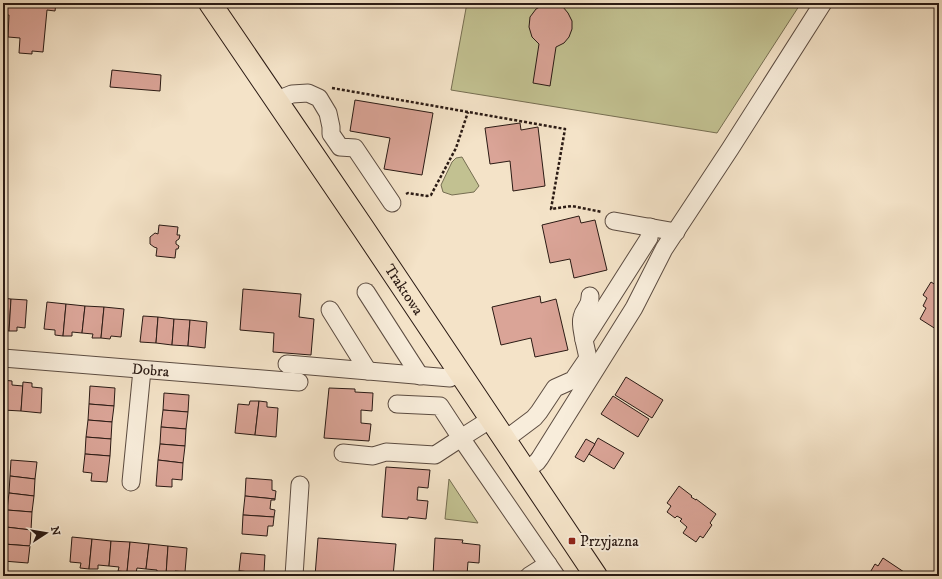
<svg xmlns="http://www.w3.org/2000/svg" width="942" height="579" font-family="'IM FELL DW Pica',serif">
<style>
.green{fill:#c2c191;stroke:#766e52}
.building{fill:#daa497;stroke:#2a1a14}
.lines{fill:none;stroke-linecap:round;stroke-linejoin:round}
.minor-casing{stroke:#5c4c41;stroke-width:19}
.major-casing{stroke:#2a1a14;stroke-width:24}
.path{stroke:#2a1a14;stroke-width:2.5;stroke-dasharray:3 2;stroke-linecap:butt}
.minor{stroke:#f8eddb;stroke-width:17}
.major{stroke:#f4e3c8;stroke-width:22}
.poi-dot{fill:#8f2418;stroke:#f8eddb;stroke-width:1.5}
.labels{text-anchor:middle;stroke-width:4;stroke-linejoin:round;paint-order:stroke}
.street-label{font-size:15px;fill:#2a1a14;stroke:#f8eddb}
.poi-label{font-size:15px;fill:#2a1a14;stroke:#f8eddb;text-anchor:start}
</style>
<rect width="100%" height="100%" fill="#f4e3c8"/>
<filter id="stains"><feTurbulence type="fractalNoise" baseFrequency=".005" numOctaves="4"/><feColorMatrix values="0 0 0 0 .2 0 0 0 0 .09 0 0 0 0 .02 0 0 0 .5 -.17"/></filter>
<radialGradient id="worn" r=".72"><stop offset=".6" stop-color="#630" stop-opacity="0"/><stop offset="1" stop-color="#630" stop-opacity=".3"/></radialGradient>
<!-- green -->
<g class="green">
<polygon points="467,3 801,3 717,133 451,90"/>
<polygon points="462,157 479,186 474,192 452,195 443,192 441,185 452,162 456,158"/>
<polygon points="449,479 478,523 445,519"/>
</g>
<!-- building -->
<g class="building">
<polygon points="3,3 56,3 55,11 47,10 43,52 32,51 32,54 19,53 20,38 8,37 9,15 3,15"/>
<polygon points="545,3 563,3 563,7 568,13 572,21 572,29 569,37 564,43 556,47 550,86 533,83 539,44 532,37 529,27 530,17 536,9 545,4"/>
<polygon points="112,70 161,75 160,91 110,87"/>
<polygon points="355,100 433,113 422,175 384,169 390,138 350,131"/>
<polygon points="520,123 521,130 538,127 545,186 513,191 510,161 490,164 485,128"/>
<polygon points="579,216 581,223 595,220 607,270 574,278 570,259 550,263 542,225"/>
<polygon points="159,225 178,227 177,235 180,235 179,239 176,241 176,244 179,246 178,249 176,249 175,258 156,256 157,248 154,247 150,244 150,237 155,233 158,234"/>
<polygon points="931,282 939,287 939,331 920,319 926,308 923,306 927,298 923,295"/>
<polygon points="243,289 301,294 299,317 314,319 311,355 273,352 274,333 240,330"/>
<polygon points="540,296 541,303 556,299 568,350 535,357 531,338 501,345 492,307"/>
<polygon points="3,298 11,299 9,331 3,330"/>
<polygon points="11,299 27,300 25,328 17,327 17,331 9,331"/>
<polygon points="47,302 66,304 63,336 55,335 55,330 44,329"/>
<polygon points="66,304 85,306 82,333 72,332 72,336 63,336"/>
<polygon points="85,306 104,307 101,338 92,338 93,334 82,333"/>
<polygon points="104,307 124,309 121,337 111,336 110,339 101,338"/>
<polygon points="143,316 158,317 156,343 140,342"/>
<polygon points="158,317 174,319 172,345 156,343"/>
<polygon points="174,319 190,320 188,346 172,345"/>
<polygon points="190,320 207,322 205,348 188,346"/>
<polygon points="626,377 663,400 652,418 615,395"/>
<polygon points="3,380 12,381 12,385 23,386 21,411 3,410"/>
<polygon points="23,382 32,383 32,387 42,388 41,413 21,411"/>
<polygon points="90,386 115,388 114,406 89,404"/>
<polygon points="329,388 355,389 355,392 373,393 372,411 361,410 361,423 371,424 369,441 324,438"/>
<polygon points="164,393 189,395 188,412 163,410"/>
<polygon points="613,396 649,419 638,437 601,414"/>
<polygon points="250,401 259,401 255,435 235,433 238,404 249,405"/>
<polygon points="259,401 267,402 267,407 278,408 276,437 255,435"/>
<polygon points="89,404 114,406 112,422 88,420"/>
<polygon points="163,410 188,412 186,429 161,427"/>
<polygon points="88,420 112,422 111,439 86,437"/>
<polygon points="161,427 186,429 185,446 160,444"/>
<polygon points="86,437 111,439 110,456 85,454"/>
<polygon points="598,438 624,453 614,469 589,454"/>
<polygon points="586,439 595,444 584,462 575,457"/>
<polygon points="160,444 185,446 183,463 158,460"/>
<polygon points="85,454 110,456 107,482 91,481 92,473 83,472"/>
<polygon points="11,460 37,462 35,479 10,476"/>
<polygon points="158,460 183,463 182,480 172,479 172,487 156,486"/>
<polygon points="386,467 430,470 428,488 418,487 417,500 428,501 426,519 408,517 408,519 382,517"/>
<polygon points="10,476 35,479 34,496 9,493"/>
<polygon points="246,478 272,480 272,490 276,491 275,499 245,496"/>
<polygon points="679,486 692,496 691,497 696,500 696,499 716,514 710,523 712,525 703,538 700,536 696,542 683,533 687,527 680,521 682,519 677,516 675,518 667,512 671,506 667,503"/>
<polygon points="9,493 34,496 32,512 7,510"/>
<polygon points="245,496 275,499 275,500 271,500 270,509 275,510 274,517 243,515"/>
<polygon points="7,510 32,512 31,530 6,527"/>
<polygon points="243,515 274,517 273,526 268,526 267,536 242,534"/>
<polygon points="6,527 31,530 30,546 4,544"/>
<polygon points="72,537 92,539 89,569 80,568 81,563 70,562"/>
<polygon points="318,538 396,544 393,576 315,576"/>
<polygon points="435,538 463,540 462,543 480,545 479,563 468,562 467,575 478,576 433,576"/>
<polygon points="92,539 111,541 109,566 98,565 98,569 89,569"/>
<polygon points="111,541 130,542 127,572 118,571 119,567 109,566"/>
<polygon points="130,542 149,544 146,569 137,568 136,573 127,572"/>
<polygon points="4,544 30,546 28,563 3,561"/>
<polygon points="149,544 168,546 166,575 157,574 157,570 146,569"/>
<polygon points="168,546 187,548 185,572 175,571 175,576 166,575"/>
<polygon points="241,553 265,555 264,573 239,571"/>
<polygon points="883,558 907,574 906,576 868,576 875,564 878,566"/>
<polygon points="239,571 264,573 264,576 239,576"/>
</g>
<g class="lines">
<!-- minor casing -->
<g class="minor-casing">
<g id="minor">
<polyline points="277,100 292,94 308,93 319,98 328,113 331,127 331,134 340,147 355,148 392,203"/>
<polyline points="614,221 676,232"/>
<polyline points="366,292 420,376"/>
<polyline points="330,310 368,371"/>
<path d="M584,340c-1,-7 -4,-16 -2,-23 2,-9 9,-11 8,-21"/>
<path id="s1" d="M3,358l296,24"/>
<polyline points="287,364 450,378 459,372"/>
<polyline points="491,419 461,438 556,576"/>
<polyline points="504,439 514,433 534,418 539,412 555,388 573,380 588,358 584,340 649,238 650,227"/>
<polyline points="343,453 373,456 386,452 435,455 461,438 440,406 397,404"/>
<polyline points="525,471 537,462 540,458 634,308 664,249 730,149 823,3"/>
<polyline points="131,482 142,370"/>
<polyline points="294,576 300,485"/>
<polyline points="529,576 548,564"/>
</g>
</g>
<!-- major casing -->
<g class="major-casing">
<g id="major">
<path id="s2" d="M210,3l153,225 233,348"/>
</g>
</g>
<!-- path -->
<g class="path">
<polyline points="332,88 565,129 551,209 572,206 602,212"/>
<polyline points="406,194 408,193 427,196 431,195 456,148 468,112"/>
</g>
<!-- minor -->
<use href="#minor" class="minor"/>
<!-- major -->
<use href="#major" class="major"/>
</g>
<!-- markers -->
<rect class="poi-dot" x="568" y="537" width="8" height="8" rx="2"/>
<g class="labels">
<!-- street labels -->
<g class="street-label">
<text dy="5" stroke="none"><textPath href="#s2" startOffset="346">Traktowa</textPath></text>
<text dy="5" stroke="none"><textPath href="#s1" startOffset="148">Dobra</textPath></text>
</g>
<!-- poi labels -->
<g class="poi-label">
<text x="580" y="546">Przyjazna</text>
</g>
</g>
<!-- margin -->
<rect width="942" height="579" fill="none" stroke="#f4e3c8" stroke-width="16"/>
<rect x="4" y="4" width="934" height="571" fill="none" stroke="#2a1a14" stroke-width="2"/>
<rect x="8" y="8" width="926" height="563" fill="none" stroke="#2a1a14"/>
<!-- north arrow -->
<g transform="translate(46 533) rotate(78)" stroke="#f8eddb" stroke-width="3" paint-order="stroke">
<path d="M0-3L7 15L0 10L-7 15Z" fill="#2a1a14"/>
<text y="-6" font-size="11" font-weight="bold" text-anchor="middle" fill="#2a1a14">N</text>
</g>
<rect width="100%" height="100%" filter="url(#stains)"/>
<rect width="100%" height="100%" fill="url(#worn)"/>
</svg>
